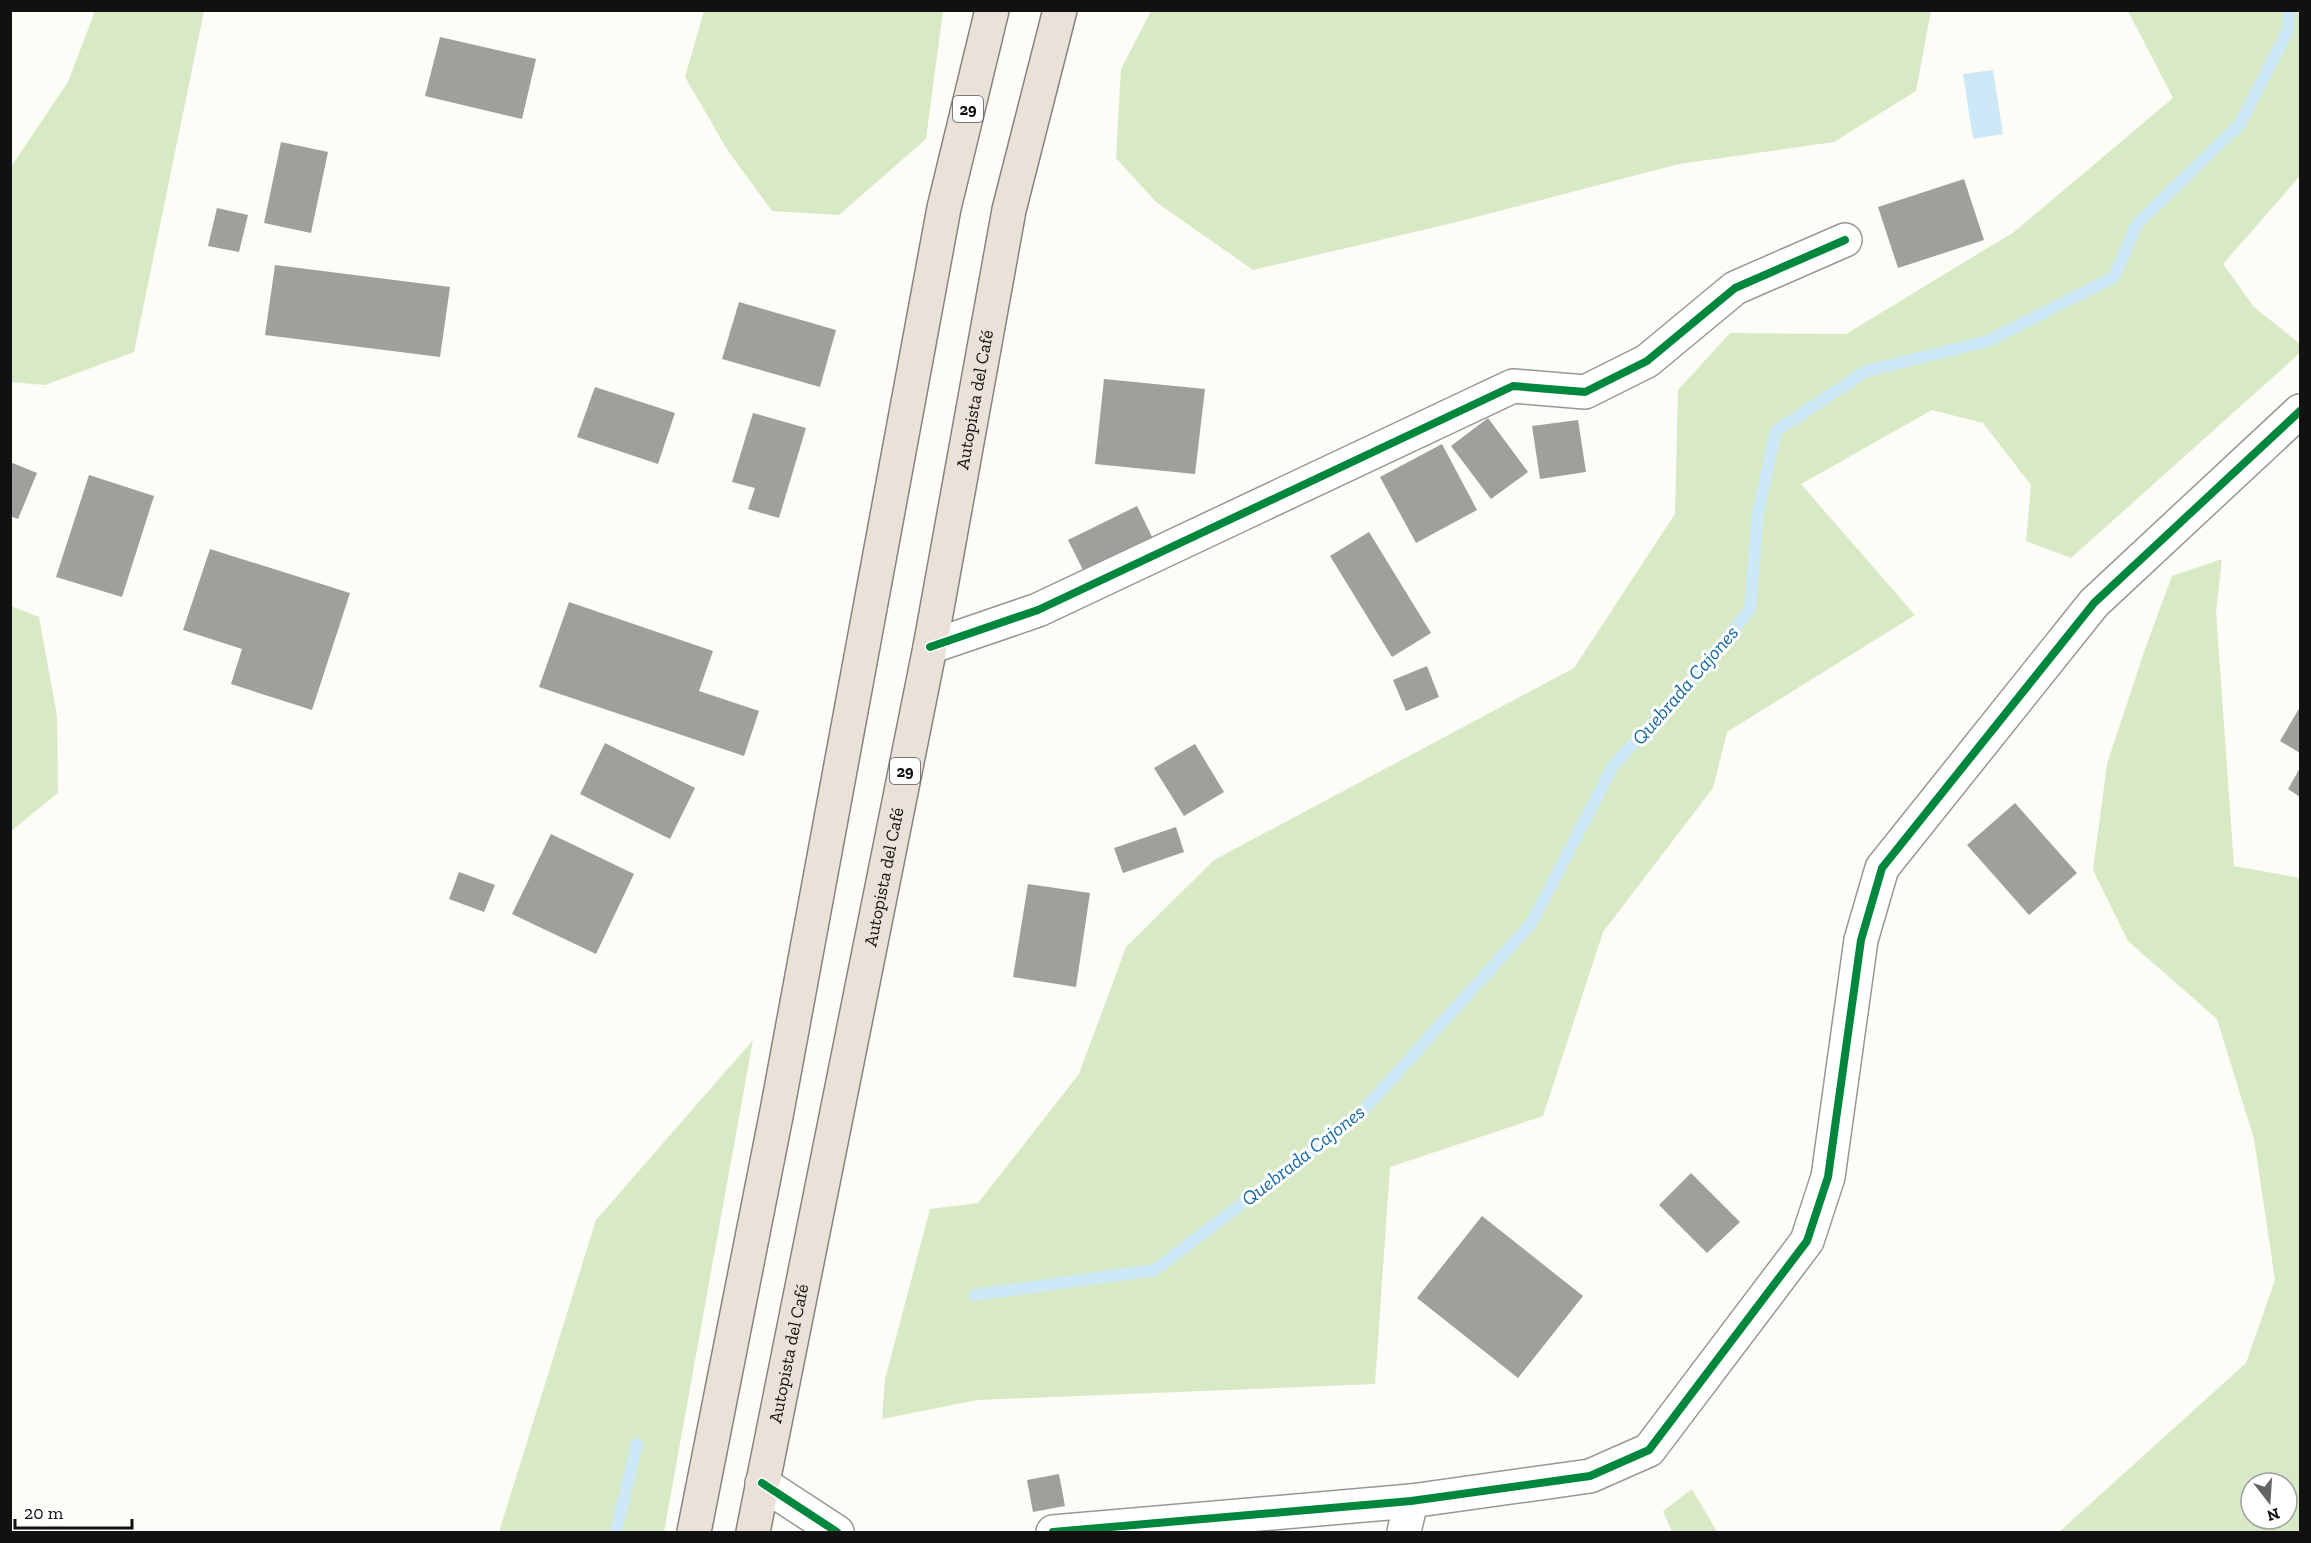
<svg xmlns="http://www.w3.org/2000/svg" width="2311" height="1543" font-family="'Zilla Slab',serif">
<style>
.forest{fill:#d8eac5;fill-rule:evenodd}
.water{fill:#cde8f7}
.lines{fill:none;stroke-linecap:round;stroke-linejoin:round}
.stream{stroke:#cde8f7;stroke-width:12}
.building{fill:#a19f9c}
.street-casing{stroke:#979795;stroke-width:36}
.highway-casing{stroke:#858482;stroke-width:36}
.street{stroke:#fffffe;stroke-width:33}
.highway{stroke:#eae1d8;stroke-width:33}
.cycleway-casing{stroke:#fff;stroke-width:11}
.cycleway{stroke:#00873e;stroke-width:8}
.labels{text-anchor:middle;stroke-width:6;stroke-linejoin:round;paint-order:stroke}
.shield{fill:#fff;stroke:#585858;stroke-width:1.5}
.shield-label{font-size:16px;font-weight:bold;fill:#111}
.street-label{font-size:18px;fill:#111;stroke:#fff}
.water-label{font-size:20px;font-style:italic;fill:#1768a6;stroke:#fff}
</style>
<rect width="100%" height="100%" fill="#fdfcf7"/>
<!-- forest -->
<g class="forest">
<polygon points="95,11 204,11 134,352 45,385 11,382 11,167 68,82"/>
<polygon points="704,11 943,11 926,139 839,215 772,211 728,151 685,77"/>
<polygon points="1151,11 1151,10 1931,11 1916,91 1834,142 1679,164 1461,221 1253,270 1156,202 1116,158 1121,69"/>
<polygon points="2128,11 2300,11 2300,176 2223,264 2254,307 2300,344 2300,353 2071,558 2026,541 2031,485 1983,423 1932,410 1801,484 1915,615 1727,732 1713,788 1603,932 1543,1116 1390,1167 1375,1384 977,1400 882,1419 885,1379 930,1209 978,1203 1079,1074 1126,947 1214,860 1574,668 1675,514 1678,390 1730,333 1846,334 2014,232 2173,98"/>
<path d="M2222,559l-6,53 18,254 66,12v654h-241l187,-169 29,-83 -21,-141 -37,-120 -89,-78 -35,-71 14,-106 38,-115 27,-73zM2251,1483h36v36h-36z"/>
<polygon points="11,606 39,617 57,716 58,793 11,831"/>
<polygon points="753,1040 664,1532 499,1532 596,1220"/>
<polygon points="1692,1489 1717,1532 1672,1532 1663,1511"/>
</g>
<!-- water -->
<polygon class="water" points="1993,70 2003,134 1973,139 1963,74"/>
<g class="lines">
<!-- stream -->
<g class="stream">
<polyline points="975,1295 1155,1270 1361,1113 1531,924 1613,766 1706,665 1750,609 1758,513 1776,431 1866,371 1988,341 2114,277 2137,224 2240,124 2288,30 2289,10"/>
<polyline points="616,1532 637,1444"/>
</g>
</g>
<!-- building -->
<g class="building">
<polygon points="440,37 536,59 522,119 425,96"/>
<polygon points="281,142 328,152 311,233 264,223"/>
<polygon points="1964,179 1984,240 1898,268 1878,207"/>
<polygon points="217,208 248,215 239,252 208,246"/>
<polygon points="275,265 450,287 440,357 265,335"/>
<polygon points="739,302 836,330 820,387 722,359"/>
<polygon points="1104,379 1205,389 1195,474 1095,464"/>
<polygon points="595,387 675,413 658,464 577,437"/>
<polygon points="753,413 806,428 779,518 748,509 755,488 732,482"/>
<polygon points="1488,418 1528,472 1491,499 1451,446"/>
<polygon points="1578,420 1586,472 1540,479 1532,426"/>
<polygon points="1442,444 1477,510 1416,543 1380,477"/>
<polygon points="10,462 37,473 18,519 10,516"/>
<polygon points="89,475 154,496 122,597 56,577"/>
<polygon points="1137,506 1156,545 1088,580 1068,540"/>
<polygon points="1369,532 1431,633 1392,657 1330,556"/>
<polygon points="210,549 350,593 312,710 231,684 242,649 183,630"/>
<polygon points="569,602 713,651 699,691 759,711 744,756 539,687"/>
<polygon points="1427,666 1439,697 1406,711 1393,680"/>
<polygon points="2300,707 2300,753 2280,741"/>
<polygon points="605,743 695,788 670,839 580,794"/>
<polygon points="1195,744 1224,792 1184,816 1154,768"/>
<polygon points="2300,768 2300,797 2288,789"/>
<polygon points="2015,803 2077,873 2029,915 1967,845"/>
<polygon points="1176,827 1184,852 1123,873 1114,848"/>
<polygon points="551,834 634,874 596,954 512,914"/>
<polygon points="459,872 495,885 484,912 449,899"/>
<polygon points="1028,884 1090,893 1076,987 1013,977"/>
<polygon points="1691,1173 1740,1222 1707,1253 1659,1205"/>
<polygon points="1482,1216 1583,1296 1518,1378 1417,1298"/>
<polygon points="1059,1474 1065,1506 1033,1512 1027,1480"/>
</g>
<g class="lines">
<!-- street casing -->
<g class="street-casing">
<g id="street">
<polyline points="930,647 1038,610 1513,386 1585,392 1647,361 1735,288 1845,240"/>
<polyline points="762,1483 837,1532"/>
<polyline points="1053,1532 1411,1501 1590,1476 1649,1450 1807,1241 1828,1177 1861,940 1882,868 2094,603 2300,411"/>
<polyline points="1404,1532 1411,1501"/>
</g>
</g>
<!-- highway casing -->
<g class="highway-casing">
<g id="highway">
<polyline points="694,1532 777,1111 944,208 992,10"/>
<path id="s1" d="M753,1532l177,-885 79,-437 51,-200"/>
</g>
</g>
<!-- street -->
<use href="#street" class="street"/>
<!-- highway -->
<use href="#highway" class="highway"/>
<!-- cycleway casing -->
<g class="cycleway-casing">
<g id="cycleway">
<polyline points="930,647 1038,610 1513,386 1585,392 1647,361 1735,288 1845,240"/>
<polyline points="762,1483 837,1532"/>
<polyline points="1053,1532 1411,1501 1590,1476 1649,1450 1807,1241 1828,1177 1861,940 1882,868 2094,603 2300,411"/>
</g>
</g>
<!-- cycleway -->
<use href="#cycleway" class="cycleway"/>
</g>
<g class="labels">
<!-- shield labels -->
<g class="shield">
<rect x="953" y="96" width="30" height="26" rx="4.5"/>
<rect x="890" y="758" width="30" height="26" rx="4.5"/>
</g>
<g class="shield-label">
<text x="968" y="115">29</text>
<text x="905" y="777">29</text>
</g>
<!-- street labels -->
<g class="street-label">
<text dy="6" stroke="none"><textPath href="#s1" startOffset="1154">Autopista del Café</textPath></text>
<text dy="6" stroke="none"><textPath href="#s1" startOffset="668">Autopista del Café</textPath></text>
<text dy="6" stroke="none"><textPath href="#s1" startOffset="182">Autopista del Café</textPath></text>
</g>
<!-- water labels -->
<g class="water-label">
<text transform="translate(1685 685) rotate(-49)" y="7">Quebrada Cajones</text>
<text transform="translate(1303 1155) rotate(-38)" y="7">Quebrada Cajones</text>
</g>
</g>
<!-- border -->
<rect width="2311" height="1543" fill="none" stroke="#111111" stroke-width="24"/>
<!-- north arrow -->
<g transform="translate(2269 1501) rotate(163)"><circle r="28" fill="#ffffff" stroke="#a0a0a0" stroke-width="1.5"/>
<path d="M0-4.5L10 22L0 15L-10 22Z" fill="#646362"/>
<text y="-9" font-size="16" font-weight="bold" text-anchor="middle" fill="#111111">N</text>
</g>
<!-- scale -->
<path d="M15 1519v9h117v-9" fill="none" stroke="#111111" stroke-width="3"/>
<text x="24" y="1519" font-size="18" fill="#111111" stroke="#ffffff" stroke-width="4.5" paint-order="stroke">20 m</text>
</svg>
